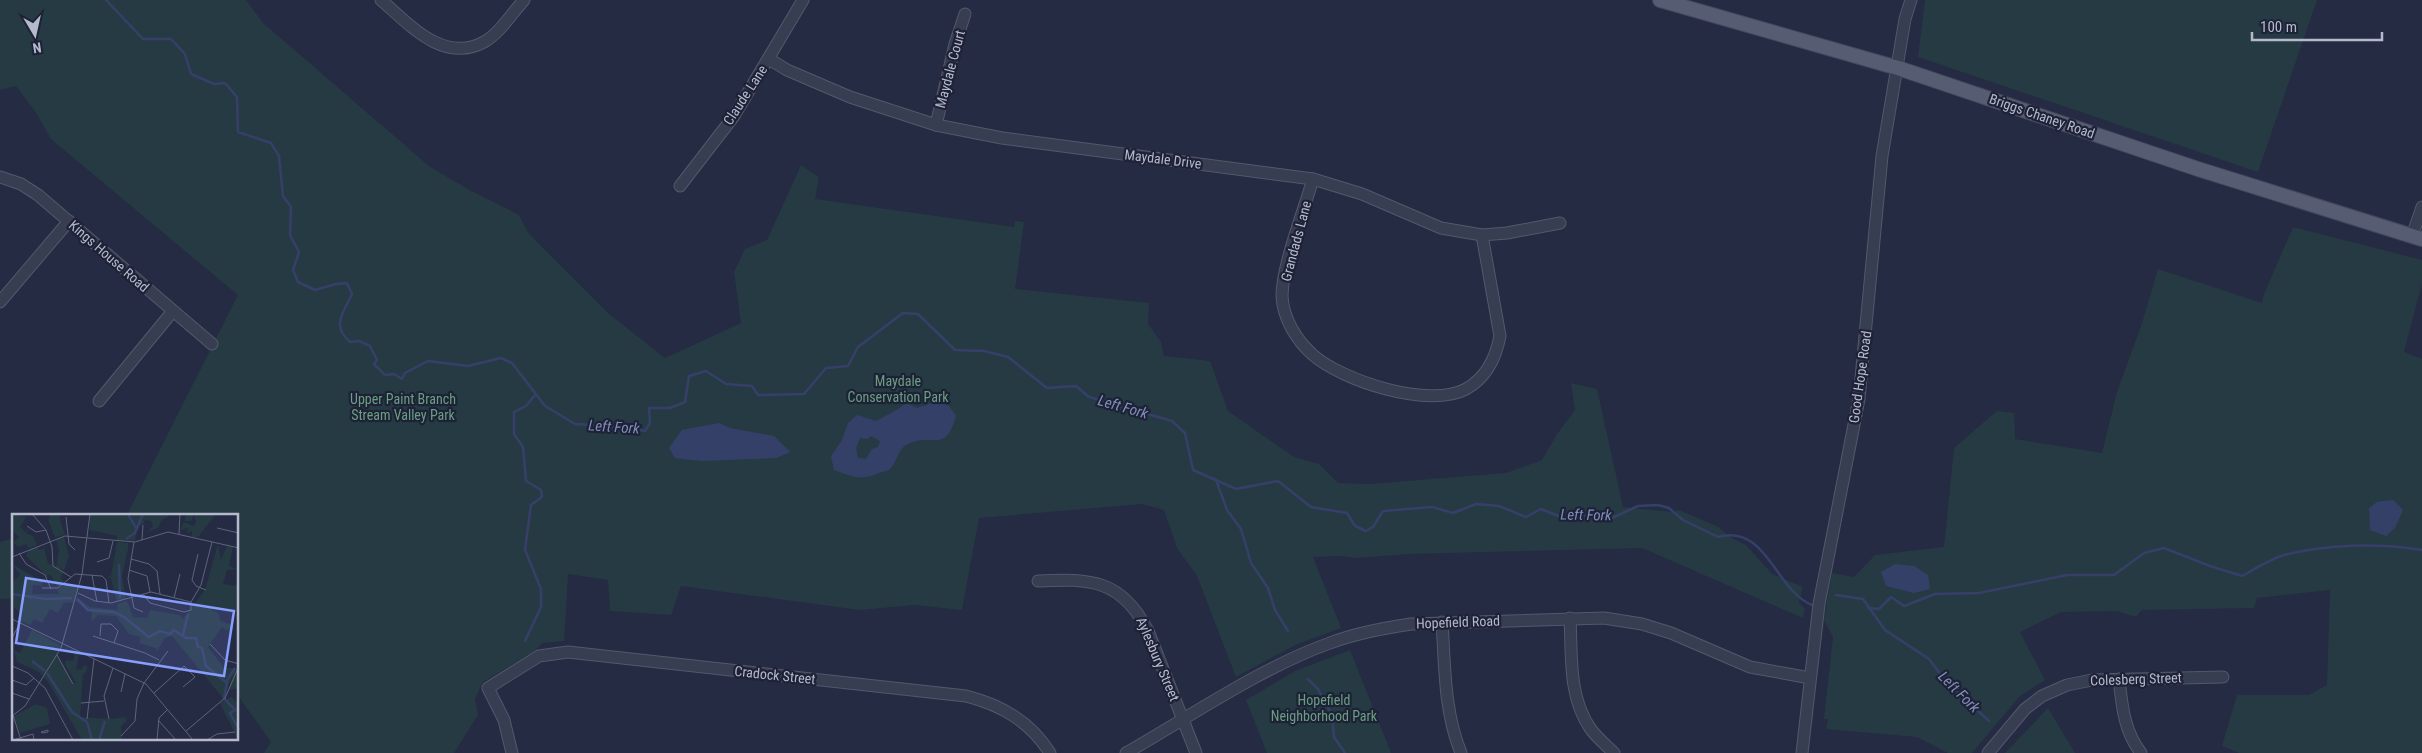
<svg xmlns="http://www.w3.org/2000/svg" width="2422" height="753" font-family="'Roboto Condensed',sans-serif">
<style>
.green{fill:#263a43}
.water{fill:#354069;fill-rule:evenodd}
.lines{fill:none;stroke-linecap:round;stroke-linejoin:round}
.stream{stroke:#354069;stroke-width:2.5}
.minor-casing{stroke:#53596c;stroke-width:13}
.major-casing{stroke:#42475b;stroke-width:16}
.minor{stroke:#383e52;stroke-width:11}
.major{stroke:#565c72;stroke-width:14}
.labels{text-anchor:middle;stroke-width:4.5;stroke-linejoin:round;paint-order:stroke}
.street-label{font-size:14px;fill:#b5b9cc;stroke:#1d2237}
.park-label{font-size:14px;fill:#6b9f81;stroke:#1d2237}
.water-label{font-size:15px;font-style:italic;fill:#828eb9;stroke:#1d2237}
.inset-river{fill:none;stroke:#354069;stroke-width:2.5}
.inset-road{fill:none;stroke:#5e647a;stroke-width:1}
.view{fill:#879dff;fill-opacity:0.15;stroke:#879dff;stroke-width:2.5}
.inset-edge{fill:none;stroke:#b5b9cc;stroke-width:2.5}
</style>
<rect width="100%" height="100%" fill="#242b43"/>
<!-- green -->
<g class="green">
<polygon points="0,0 246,0 263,23 429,166 471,191 519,215 529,234 609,314 665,358 741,323 734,272 745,249 767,240 801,165 819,177 815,199 1014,227 1015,221 1024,222 1015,289 1149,303 1148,324 1161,342 1164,356 1210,361 1228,411 1294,457 1319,464 1338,483 1370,484 1506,473 1542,460 1557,434 1575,410 1571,383 1597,389 1623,507 1673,512 1679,510 1719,527 1728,536 1746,545 1772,574 1803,587 1799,602 1805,609 1803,618 1642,548 1410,554 1357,558 1340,556 1313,557 1341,628 1295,645 1236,677 1197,576 1177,548 1164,510 1142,504 979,518 962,610 914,605 860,610 681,586 671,615 610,611 608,580 568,574 564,641 542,643 536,650 483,682 475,699 478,715 454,753 264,753 271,742 238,696 238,516 127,515 238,295 51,139 35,111 16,86 0,90"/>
<polygon points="1925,0 2317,0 2258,172 1918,57"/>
<polygon points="2293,227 2422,260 2422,283 2404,352 2422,359 2422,753 2239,753 2222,746 2237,695 2309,695 2327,685 2330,590 2257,598 2254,608 2142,610 2136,617 2117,611 2061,612 2020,632 2045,680 2020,696 1972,753 1948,753 1917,737 1826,729 1828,719 1824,719 1833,637 1824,620 1832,573 1854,577 1875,555 1944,547 1954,448 1997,411 2014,413 2015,439 2102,453 2117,392 2141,326 2158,269 2262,303 2264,294"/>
<polygon points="14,538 14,598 0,599 0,542"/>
<polygon points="1350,650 1391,753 1267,753 1246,700 1295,671"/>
<polygon points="2048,708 2075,753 2005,753"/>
</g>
<!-- water -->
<g class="water">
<path d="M938,401l11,5 7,10c-11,39 -24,16 -48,28 -11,5 -10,17 -18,25 -2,2 -8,3 -11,4 -20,8 -25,4 -45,-3l-3,-14 11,-16 6,-17 9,-8 19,6 21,-11 9,-7 11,5zM871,436l9,5 -2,6 -6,2 -6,10 -8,-1 -2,-10 4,-10 8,1z"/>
<polygon points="719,423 730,428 774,436 790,452 776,458 702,461 675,458 669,448 682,430"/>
<polygon points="2393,500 2403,510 2395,528 2386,536 2370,530 2369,508 2377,502"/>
<polygon points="1895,564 1914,566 1928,575 1930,589 1914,593 1886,586 1881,572"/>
</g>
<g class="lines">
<!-- stream -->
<g class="stream">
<path d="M106,0l37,39h28l14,15 6,20 23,10 11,-1 12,14 1,35 33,11 8,13 4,40 8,11 -1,28 9,17 -6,18 5,12 17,8 21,-6 11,-1 5,11c-9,20 -21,31 -2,48l9,-1 11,5 7,14 -3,4 11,11 9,-1 8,5 3,-6 23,-12 40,5 33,-8 11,5 33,43 30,18 48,3 22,4 5,-8 -1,-15h21l15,-6 4,-26 17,-5 20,13 26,2 6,9 46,-1 22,-26 22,-2 10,-19 45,-34 15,1 37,36 29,1 24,6 39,31 29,-2 13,11 83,24 13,12 8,37 43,19 42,-8 33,26 36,6 8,13 11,5 7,-4 10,-16 49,-4 21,6 23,-9 23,2 27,11 15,-8 20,8 33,-3 18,4 26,-12 20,-1 11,3 14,12 35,17c48,-14 57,53 94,68"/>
<polyline points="1216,480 1227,510 1241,529 1251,563 1268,588 1275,610 1288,631"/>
<polyline points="1836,595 1863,599 1885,630 1929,659 1943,678 1989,721"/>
<path d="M1868,608l11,1 12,-12 13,9 31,-12 44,-1 88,-18h47l30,-22 20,-5 46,18 32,10c13,-7 28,-17 42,-21 44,-11 94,-12 138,-5"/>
<polyline points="525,641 541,607 541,589 525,550 531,505 542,497 541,490 526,481 523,447 514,434 514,412 526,406 536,394"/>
<polyline points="1308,679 1318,689 1332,715 1334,737 1345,753"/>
</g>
<!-- minor casing -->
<g class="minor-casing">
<g id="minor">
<path d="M381,0c28,24 62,64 103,42 16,-9 28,-29 40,-42"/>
<polyline points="769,59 787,70 850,97 936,125 1002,138 1313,179 1362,194 1441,228 1482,235 1507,233 1560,223"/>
<polyline points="936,125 955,44 965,14"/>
<polyline points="0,177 21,184 38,195 212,344"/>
<path d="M1313,179c-9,31 -31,87 -31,117 1,22 14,44 31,59 30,26 116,54 153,34 20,-11 30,-32 34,-53l-18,-101"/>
<polyline points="680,186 734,116 803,0"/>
<polyline points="2412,236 2422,207"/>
<polyline points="0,302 69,221"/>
<polyline points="99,401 173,311"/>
<path d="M1038,581c53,-3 84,-1 110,50l48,122"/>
<path d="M1570,618c2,36 -2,78 20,110 6,9 16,17 24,25"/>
<path d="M1442,622c3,45 2,89 19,131"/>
<path d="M2119,679c3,27 5,52 22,74"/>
<path d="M512,753l-8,-33 -16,-32 51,-32 29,-4 398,44c35,9 64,25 84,57"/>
<path d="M1126,753c65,-37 134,-85 204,-110 26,-10 54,-15 81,-19l193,-6 38,6 29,9 79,34 60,11"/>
<polyline points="1802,753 1819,604 1859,399 1882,156 1905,19 1911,0"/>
<polyline points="1988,753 2025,709 2042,696 2067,685 2092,680 2223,677"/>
</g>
</g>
<!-- major casing -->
<g class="major-casing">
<polyline id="major" points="1660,0 1898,68 2198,169 2422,239"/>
</g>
<!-- minor -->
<use href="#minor" class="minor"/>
<!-- major -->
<use href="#major" class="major"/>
</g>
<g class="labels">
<!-- street labels -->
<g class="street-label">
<text transform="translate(950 69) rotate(-75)" y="5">Maydale Court</text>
<text transform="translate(745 95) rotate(-57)" y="5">Claude Lane</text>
<text transform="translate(2042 116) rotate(19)" y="5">Briggs Chaney Road</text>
<text transform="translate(1163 159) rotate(7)" y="5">Maydale Drive</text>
<text transform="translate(1296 241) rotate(-75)" y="5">Grandads Lane</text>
<text transform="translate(109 256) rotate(41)" y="5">Kings House Road</text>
<text transform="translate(1860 377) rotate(-82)" y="5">Good Hope Road</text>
<text transform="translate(1458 622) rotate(-2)" y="5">Hopefield Road</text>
<text transform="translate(1158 659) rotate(67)" y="5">Aylesbury Street</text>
<text transform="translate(775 675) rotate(6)" y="5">Cradock Street</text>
<text transform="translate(2136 679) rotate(-2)" y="5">Colesberg Street</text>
</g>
<!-- park labels -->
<g class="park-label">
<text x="898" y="386">Maydale<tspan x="898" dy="16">Conservation Park</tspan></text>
<text x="403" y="404">Upper Paint Branch<tspan x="403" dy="16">Stream Valley Park</tspan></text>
<text x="1324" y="705">Hopefield<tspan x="1324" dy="16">Neighborhood Park</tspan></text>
</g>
<!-- water labels -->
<g class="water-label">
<text transform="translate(1123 407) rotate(16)" y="5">Left Fork</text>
<text transform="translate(614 427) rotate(4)" y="5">Left Fork</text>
<text transform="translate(1586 515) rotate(1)" y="5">Left Fork</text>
<text transform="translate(1959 692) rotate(45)" y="5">Left Fork</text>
</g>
</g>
<!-- overview -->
<g transform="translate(12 514)">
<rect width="226" height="226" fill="#242b43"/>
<path d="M0,0l14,3 -6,10 5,5 4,-3 -3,4 7,3 4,9 -8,3 -3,-4 -7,3 -6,-4 6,-6 -7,-7zM39,0h9v5h5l-5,1 5,15 -10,2 -7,-17zM78,0h82l-11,7 -3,7 -11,4 6,-6 -2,-5 -6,-1 -2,5h-5l-3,16 -18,-1v-4l-27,-6zM174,0l17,1 13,-1 -18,23h-6v-6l-5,2 1,-5 -8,2 4,-8 10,4 2,-4 -2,-7 -3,6h-6zM52,23l5,19 -5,14 -8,-2 3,-18 -3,-11zM105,28l11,1v6l-6,27 4,23 -9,3 -6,-24 -5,-1 5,-1zM206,30l3,16 6,-14 6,1 -4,19 8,3 -10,1 -4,14 12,2 3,-6v30l-27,-1 8,5 1,7 13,4 1,4 -8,1 -4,-3 -14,20 16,21h14v20l-9,2 4,-15 -10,23 -51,-62 -7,2 -8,13 -1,-3 -17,-5 2,-6 -12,-3 -13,-18 -18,-1 -6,6 -1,-11 -14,-9v-3l13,9 28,3 -1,-6 10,-3 6,16 14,1 3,-8 30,5 3,4 22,-29zM25,33l2,3 5,-2 4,15 15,9 -2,6 3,4 -6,5 -8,-13 -3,2 -21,-20 3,-6zM0,50l31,18 -2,4 -8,-1 -1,9h27l-2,-4 9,-6 11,4 -3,14 -10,1 -6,10 -8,-4 -8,14 -8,-4 -4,6 -11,-5 3,-7 -8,-5 -2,-26 8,-7zM20,116l28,15 -3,10 16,29 3,-1 -11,-19 1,-4 7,1 2,-9 4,2 -3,15 6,1 1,-4h4v4l-4,5 -3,42 31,2 14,-2 2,3 -6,6 1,14h-40l-33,-57 -10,-11 -22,-10 -3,-12 6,3zM219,183l8,7 -1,36 -18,-37zM24,190l11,4 3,16 -30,9 -6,-17z" fill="#263a43"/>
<path class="inset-river" d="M116,0l8,14M114,25l9,-6 8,-19M107,50l1,34M0,80l34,5 26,-1M65,85l11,11 26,2 10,5 25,20 11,-6 10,3 4,-4 12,8h10l2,9 4,1 4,18 21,17 -3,15 11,12 -5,3 9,17M171,121l5,-21M20,147l13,10M35,159l25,39 15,10 5,18M214,168l9,-14M87,226l6,-19"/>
<path class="inset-road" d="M20,0l14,16 6,17 1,19 18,11M54,3l3,27 6,6M15,12l9,6 10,-2M205,14l22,5M167,20l1,-20M130,26l1,-15M122,28l-6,37 6,29 9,4M7,39l7,11 19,11 6,14M186,40l-6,26 4,6 10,4M0,43l53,-21 70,6 33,-10 71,16M119,45l18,5 8,7 3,23M85,48l12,-4 4,-17M117,56l18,6 3,16M80,61l5,27M30,74h16l17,-14 27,2 4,4 3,23M66,79l17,8 16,2 40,-11 40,10M131,80l7,9 34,9 7,-2v-8l10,-17 11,-43M162,84l6,-24M0,105l134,65 47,56M81,122l52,17 14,7M88,122l1,-12h10l7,7 -4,12M0,124l8,-15M198,130l15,16 14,4M45,141l16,29M0,152l16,7 17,15 28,52M0,166l14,5 8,-7M109,178l4,-18M0,179l17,6M142,179l30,-27 11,11 -12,10M69,189l23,-2M1,201l8,25M0,202l13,-10 36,-58 21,-74 8,-60M75,205l7,-60M97,205l-5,-23 9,-28M146,206l18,20M36,216v2l-6,1 -1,-1zM174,217l39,-33 14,-32M109,222l14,-15 2,-22 7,-16 24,-32M1,226l20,-6 1,6M145,226l2,-22 8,-8M195,226l10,-6 18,-2"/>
<path class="view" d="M14,64l208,33 -10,65 -208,-33z"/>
<rect width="226" height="226" class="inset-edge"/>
</g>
<!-- north arrow -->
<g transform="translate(35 35) rotate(171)" stroke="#1d2237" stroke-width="4" paint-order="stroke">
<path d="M0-4L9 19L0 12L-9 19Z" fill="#b5b9cc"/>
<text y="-8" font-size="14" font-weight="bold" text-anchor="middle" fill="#b5b9cc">N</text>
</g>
<!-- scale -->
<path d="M2252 32v8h130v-8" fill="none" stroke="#b5b9cc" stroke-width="2.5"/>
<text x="2260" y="32" font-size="15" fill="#b5b9cc" stroke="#1d2237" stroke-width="4" paint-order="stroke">100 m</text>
</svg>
